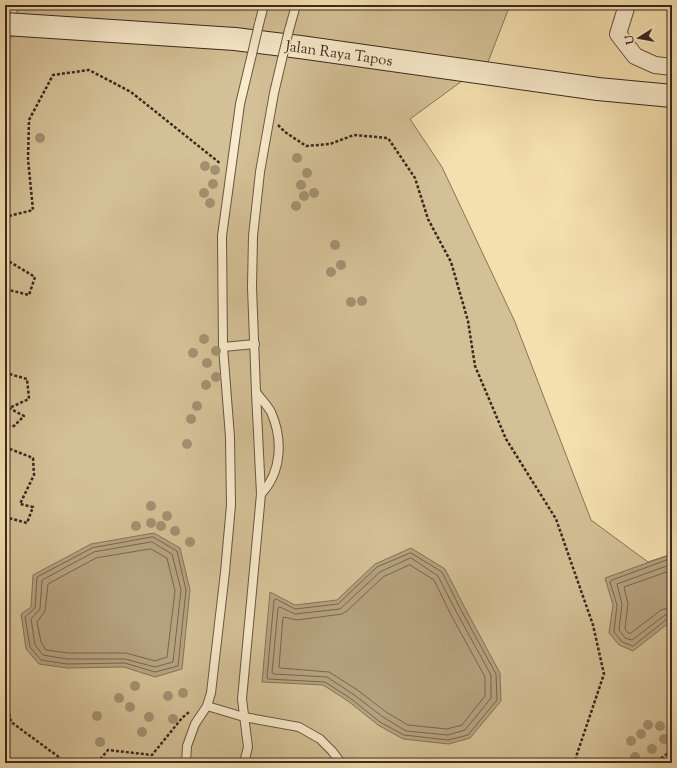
<svg xmlns="http://www.w3.org/2000/svg" width="677" height="768" font-family="'Sorts Mill Goudy',serif">
<style>
.green{fill:#d4c096;stroke:#87745a}
.water{fill:#b5a17e;stroke:#847158}
.lines{fill:none;stroke-linecap:round;stroke-linejoin:round}
.shore{stroke:#78654e;stroke-width:1}
.service-casing{stroke:#685642;stroke-width:10}
.minor-casing{stroke:#685642;stroke-width:18}
.secondary-casing{stroke:#3a291e;stroke-width:24}
.path{stroke:#3a291e;stroke-width:2.5;stroke-dasharray:3 2;stroke-linecap:butt}
.service{stroke:#f8eacb;stroke-width:8}
.minor{stroke:#f8eacb;stroke-width:16}
.secondary{stroke:#f8eacb;stroke-width:22}
.service-bridge-casing{stroke:#685642;stroke-width:10;stroke-linecap:butt}
.service-bridge{stroke:#f8eacb;stroke-width:8}
.tree{fill:#a39070}
.labels{text-anchor:middle;stroke-width:3;stroke-linejoin:round;paint-order:stroke}
.street-label{font-size:15px;fill:#3a291e;stroke:#f8eacb}
</style>
<rect width="100%" height="100%" fill="#f4dfaf"/>
<filter id="stains"><feTurbulence type="fractalNoise" baseFrequency=".005" numOctaves="4"/><feColorMatrix values="0 0 0 0 .2 0 0 0 0 .09 0 0 0 0 .02 0 0 0 .5 -.17"/></filter>
<radialGradient id="worn" r=".72"><stop offset=".6" stop-color="#630" stop-opacity="0"/><stop offset="1" stop-color="#630" stop-opacity=".3"/></radialGradient>
<!-- green -->
<polygon class="green" points="13,5 510,5 488,62 410,119 442,167 515,322 591,520 648,562 672,554 672,763 5,763 5,38 12,37 18,6"/>
<!-- water -->
<g class="water">
<polygon points="154,533 180,548 190,590 182,669 155,677 124,667 67,668 39,664 26,649 21,614 31,607 33,575 91,544"/>
<polygon points="411,548 445,569 465,608 500,673 501,701 470,738 449,744 403,739 378,725 348,701 323,685 262,682 270,592 295,605 337,600 375,564"/>
<polygon points="672,554 672,622 670,622 633,651 619,645 609,633 613,605 605,578"/>
</g>
<g class="lines">
<!-- shore -->
<g class="shore">
<polygon points="153,537 177,551 186,590 178,666 155,672 125,663 67,664 41,660 30,647 25,617 35,608 37,577 92,548"/>
<polygon points="152,542 172,554 181,590 173,662 155,667 125,659 67,659 43,655 35,645 31,619 40,609 42,580 94,552"/>
<polygon points="151,549 167,558 175,591 167,657 155,661 126,653 68,653 46,650 41,642 37,622 45,611 48,584 96,558"/>
<polygon points="411,553 442,572 461,610 496,674 497,700 468,735 448,740 404,735 380,722 350,698 325,682 268,679 267,677 274,600 276,599 295,609 338,604 377,567"/>
<polygon points="411,558 438,576 457,613 491,675 491,698 465,730 448,735 406,731 383,717 353,694 327,677 274,674 272,673 278,608 280,607 295,614 340,609 380,572"/>
<polyline points="672,558 612,580 610,582 617,605 614,632 622,642 633,646 667,619 672,618"/>
<polyline points="672,564 617,584 622,604 619,630 625,638 632,640 665,615 672,613"/>
<polygon points="410,565 434,580 451,615 485,677 485,696 462,725 447,729 408,725 386,712 356,689 329,672 280,668 279,667 283,617 297,620 342,614 347,611 383,577"/>
<polyline points="672,570 624,587 628,604 625,629 628,633 631,633 661,610 672,607"/>
</g>
<!-- service casing -->
<g class="service-casing">
<g id="service">
<polyline points="259,24 264,5"/>
<polyline points="289,30 296,5"/>
<polyline points="223,347 255,344"/>
<path d="M256,392c5,7 11,13 15,20 12,27 11,60 -10,82"/>
<polyline points="207,706 244,717 299,727 320,739 332,751 341,763"/>
<polyline points="186,763 187,746 195,724 207,706 211,693 225,572 231,505 230,437 223,347 222,236 240,104 252,54"/>
<polyline points="244,763 248,747 242,699 261,494 256,392 252,287 253,236 260,172 274,93 282,59"/>
</g>
</g>
<!-- minor casing -->
<g class="minor-casing">
<polyline id="minor" points="627,5 618,34 635,56 655,65 672,67"/>
</g>
<!-- secondary casing -->
<g class="secondary-casing">
<polyline id="secondary" points="5,24 235,39 300,47 598,89 672,96"/>
</g>
<!-- path -->
<g class="path">
<polyline points="278,125 285,132 306,146 330,144 354,135 388,138 415,178 428,219 451,262 468,321 475,366 506,439 556,519 593,625 604,674 576,757 576,763"/>
<polyline points="5,213 9,216 33,210 28,159 29,120 53,75 89,70 131,92 221,164"/>
<polyline points="5,259 35,277 29,295 5,289"/>
<polyline points="5,372 6,373 27,379 29,399 9,408 24,416 14,426 5,426"/>
<polyline points="5,447 33,458 34,475 20,504 33,507 27,523 5,517"/>
<polyline points="5,694 11,722 67,763"/>
<polyline points="97,763 108,750 152,755 182,718 189,712"/>
<polyline points="652,763 665,756 672,747"/>
</g>
<!-- service -->
<use href="#service" class="service"/>
<!-- minor -->
<use href="#minor" class="minor"/>
<!-- secondary -->
<use href="#secondary" class="secondary"/>
<!-- service-bridge casing -->
<g class="service-bridge-casing">
<g id="service-bridge">
<polyline points="252,54 259,24"/>
<polyline points="282,59 289,30"/>
</g>
</g>
<!-- service-bridge -->
<use href="#service-bridge" class="service-bridge"/>
</g>
<!-- trees -->
<g class="tree">
<circle cx="40" cy="138" r="5"/>
<circle cx="297" cy="158" r="5"/>
<circle cx="205" cy="166" r="5"/>
<circle cx="215" cy="170" r="5"/>
<circle cx="307" cy="173" r="5"/>
<circle cx="213" cy="184" r="5"/>
<circle cx="301" cy="185" r="5"/>
<circle cx="204" cy="193" r="5"/>
<circle cx="314" cy="193" r="5"/>
<circle cx="304" cy="196" r="5"/>
<circle cx="210" cy="203" r="5"/>
<circle cx="296" cy="206" r="5"/>
<circle cx="335" cy="245" r="5"/>
<circle cx="341" cy="265" r="5"/>
<circle cx="331" cy="272" r="5"/>
<circle cx="362" cy="301" r="5"/>
<circle cx="351" cy="302" r="5"/>
<circle cx="204" cy="339" r="5"/>
<circle cx="216" cy="351" r="5"/>
<circle cx="193" cy="353" r="5"/>
<circle cx="207" cy="363" r="5"/>
<circle cx="216" cy="377" r="5"/>
<circle cx="206" cy="385" r="5"/>
<circle cx="197" cy="406" r="5"/>
<circle cx="191" cy="419" r="5"/>
<circle cx="187" cy="444" r="5"/>
<circle cx="151" cy="506" r="5"/>
<circle cx="167" cy="516" r="5"/>
<circle cx="151" cy="523" r="5"/>
<circle cx="136" cy="526" r="5"/>
<circle cx="161" cy="526" r="5"/>
<circle cx="175" cy="531" r="5"/>
<circle cx="190" cy="542" r="5"/>
<circle cx="135" cy="686" r="5"/>
<circle cx="183" cy="693" r="5"/>
<circle cx="168" cy="696" r="5"/>
<circle cx="119" cy="698" r="5"/>
<circle cx="130" cy="707" r="5"/>
<circle cx="97" cy="716" r="5"/>
<circle cx="149" cy="717" r="5"/>
<circle cx="173" cy="719" r="5"/>
<circle cx="648" cy="725" r="5"/>
<circle cx="660" cy="726" r="5"/>
<circle cx="142" cy="732" r="5"/>
<circle cx="641" cy="734" r="5"/>
<circle cx="664" cy="739" r="5"/>
<circle cx="631" cy="741" r="5"/>
<circle cx="100" cy="742" r="5"/>
<circle cx="652" cy="749" r="5"/>
<circle cx="635" cy="757" r="5"/>
</g>
<g class="labels">
<!-- street labels -->
<g class="street-label">
<text transform="translate(339 53) rotate(8)" y="5">Jalan Raya Tapos</text>
</g>
</g>
<!-- margin -->
<rect width="677" height="768" fill="none" stroke="#f4dfaf" stroke-width="20"/>
<rect x="6" y="6" width="665" height="756" fill="none" stroke="#3a291e" stroke-width="2"/>
<rect x="10" y="10" width="657" height="748" fill="none" stroke="#3a291e"/>
<!-- north arrow -->
<g transform="translate(639 38) rotate(259)" stroke="#f8eacb" stroke-width="3" paint-order="stroke">
<path d="M0-3L7 15L0 10L-7 15Z" fill="#3a291e"/>
<text y="-6" font-size="11" font-weight="bold" text-anchor="middle" fill="#3a291e">U</text>
</g>
<rect width="100%" height="100%" filter="url(#stains)"/>
<rect width="100%" height="100%" fill="url(#worn)"/>
</svg>
